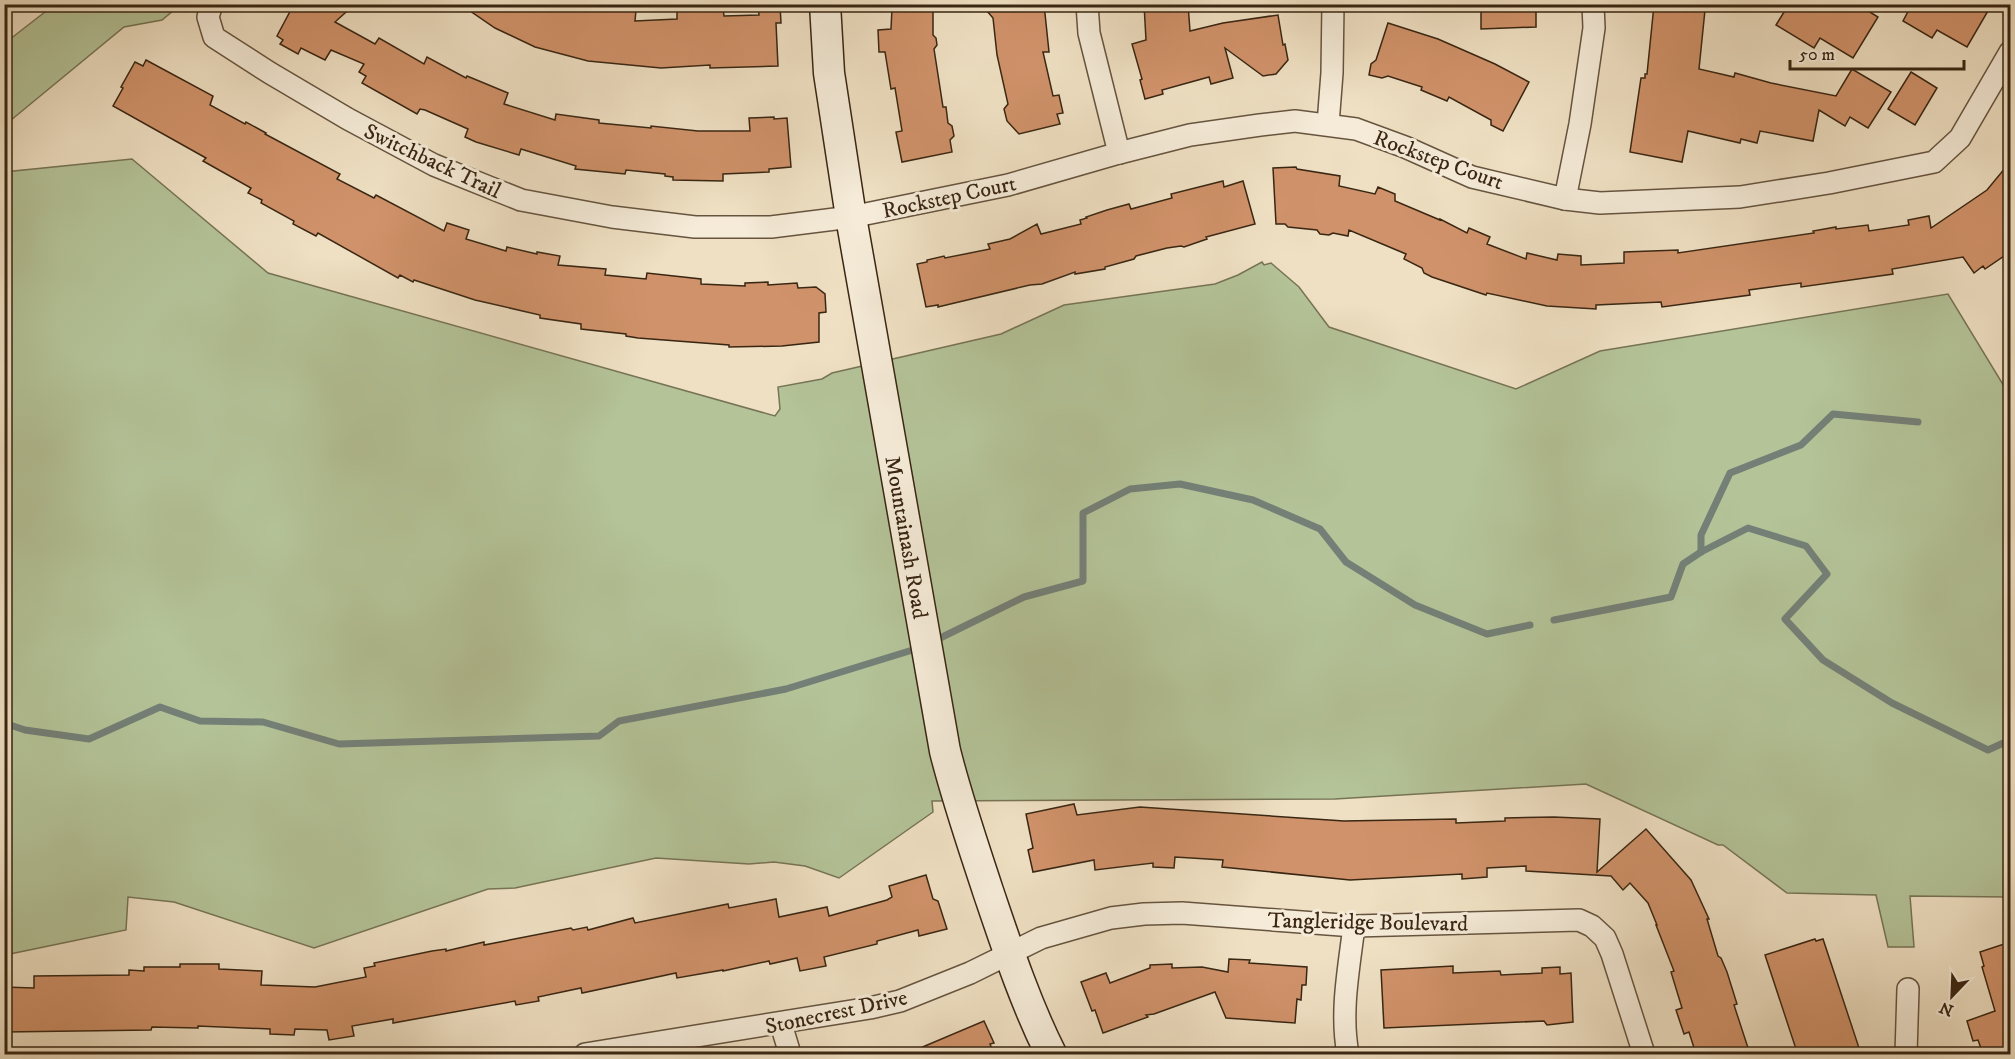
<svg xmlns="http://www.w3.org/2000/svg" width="2015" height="1059" font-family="'IM FELL DW Pica',serif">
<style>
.green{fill:#b4c398;stroke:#767456;stroke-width:1.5}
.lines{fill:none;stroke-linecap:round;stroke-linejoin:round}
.stream{stroke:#748077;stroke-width:7}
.building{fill:#d0926a;stroke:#392613;stroke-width:1.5}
.street-casing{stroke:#66543f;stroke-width:24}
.secondary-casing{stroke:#392613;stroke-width:33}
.street{stroke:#f5ebd8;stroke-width:21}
.secondary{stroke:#f5ebd8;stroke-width:30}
.labels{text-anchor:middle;stroke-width:6;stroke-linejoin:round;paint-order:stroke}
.street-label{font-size:22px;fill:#392613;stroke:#f5ebd8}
</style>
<rect width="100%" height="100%" fill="#efe0c3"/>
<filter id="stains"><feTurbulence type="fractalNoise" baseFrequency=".00333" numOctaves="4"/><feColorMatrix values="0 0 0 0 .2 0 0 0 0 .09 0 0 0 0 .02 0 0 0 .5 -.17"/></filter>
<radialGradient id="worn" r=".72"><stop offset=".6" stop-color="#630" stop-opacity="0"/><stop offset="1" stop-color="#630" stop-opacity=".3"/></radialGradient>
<!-- green -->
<g class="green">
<polygon points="54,5 180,5 162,20 124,27 5,125 5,43"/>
<polygon points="132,159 268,273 775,416 780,409 778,387 822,379 832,373 1001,334 1064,305 1215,284 1238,275 1262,262 1264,265 1271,263 1299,287 1329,327 1516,389 1600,351 1948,294 2010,396 2010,897 1910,896 1914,947 1888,947 1876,895 1787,893 1723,845 1718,845 1586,784 1335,799 932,801 933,812 839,878 805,866 774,862 749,864 656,858 515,888 488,889 314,948 174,902 128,897 126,930 5,955 4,172"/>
</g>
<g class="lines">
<!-- stream -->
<g class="stream">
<polyline points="1701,552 1701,535 1730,473 1801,445 1833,414 1918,422"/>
<polyline points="1554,620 1671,597 1683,564 1701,552 1748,528 1806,546 1827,574 1785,619 1823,660 1892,703 1988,750 2010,740"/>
<polyline points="934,641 1024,597 1083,581 1083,513 1130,489 1180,484 1253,500 1320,529 1346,562 1415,605 1487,634 1530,625"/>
<polyline points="4,723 25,730 89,739 160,707 200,721 263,722 339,744 599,736 619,721 786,689 919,648"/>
</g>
</g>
<!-- building -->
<g class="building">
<polygon points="294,4 355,4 335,22 375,44 379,38 424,64 427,57 466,78 467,76 508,93 504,104 555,120 556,114 599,120 599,123 651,128 651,126 698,131 750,131 749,118 774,117 774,119 787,118 791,167 769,169 769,172 723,174 723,181 673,180 673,177 665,176 665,174 626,170 625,174 575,169 576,166 521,149 519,155 476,142 465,137 468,129 425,110 420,109 417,114 362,83 366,76 359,72 364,64 331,50 325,60 301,48 298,54 280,44 283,40 277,36"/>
<polygon points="460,4 556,4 581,11 582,5 636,10 635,21 677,19 677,10 723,8 724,16 759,15 758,6 780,5 781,23 776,23 778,66 710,68 710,65 661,68 588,61 535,47 495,28"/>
<polygon points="981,4 1044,4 1049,52 1043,52 1053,96 1059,95 1063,113 1057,114 1060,124 1019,134 1007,121 1004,109 1008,104 997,55 993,18"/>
<polygon points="1144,4 1188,4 1190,31 1223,23 1278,15 1283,45 1285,44 1288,60 1276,74 1263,76 1225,48 1233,78 1211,84 1209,77 1162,90 1163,94 1145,99 1140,80 1142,79 1132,44 1146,40"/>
<polygon points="1481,4 1536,4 1536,27 1481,29"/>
<polygon points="1789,4 1857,4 1878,17 1853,58 1820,38 1814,48 1776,25"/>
<polygon points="1912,4 1992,4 1967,47 1937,30 1932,38 1903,21"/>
<polygon points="1654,5 1705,10 1699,69 1734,77 1735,73 1771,83 1836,96 1852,69 1891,92 1868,128 1850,117 1845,126 1819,110 1813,141 1760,131 1757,143 1741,139 1740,143 1688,131 1682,162 1630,152 1641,78 1645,78 1645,74 1647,74"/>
<polygon points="892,8 933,9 933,35 936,38 937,45 934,49 943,107 946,107 948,123 952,126 954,136 950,140 952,152 902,162 896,132 902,131 895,88 891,89 885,52 879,52 878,30 891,29"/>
<polygon points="1388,23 1438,39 1495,64 1529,82 1503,131 1491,125 1491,120 1449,97 1447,101 1421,90 1422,87 1388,76 1382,78 1369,75 1371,64 1376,60"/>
<polygon points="146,60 213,96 210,105 245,124 246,122 266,133 265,134 340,174 337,179 374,198 376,195 444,231 447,223 469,230 466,239 506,251 507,247 537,254 537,252 560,256 558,265 606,269 605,275 646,279 647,273 701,279 701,284 745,286 745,283 768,282 768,285 797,283 798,288 816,287 825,294 826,312 819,313 819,342 782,346 729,347 729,345 638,338 626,336 626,334 581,329 581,324 540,318 540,315 475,300 414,280 413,282 400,275 398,278 318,233 316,236 293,224 294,221 261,203 262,200 248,193 251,188 203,161 206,158 113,106 123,88 121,87 135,62 143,66"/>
<polygon points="1911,72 1937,88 1915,125 1888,109"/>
<polygon points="2010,162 2010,252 1985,269 1983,266 1974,273 1963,257 1892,269 1893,274 1801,287 1801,283 1749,290 1750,295 1662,307 1661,302 1596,305 1596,309 1547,306 1487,293 1486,295 1432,277 1424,273 1422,268 1404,259 1406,254 1349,230 1348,236 1333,233 1329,235 1320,234 1317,230 1288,227 1285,224 1276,224 1273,168 1296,167 1297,169 1340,176 1339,186 1375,194 1378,187 1395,194 1395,201 1440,220 1440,219 1467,233 1469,228 1490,237 1487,244 1526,259 1527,253 1557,260 1558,254 1581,256 1581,265 1624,263 1624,252 1678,250 1678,253 1814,233 1813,231 1836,227 1836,229 1868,225 1869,231 1909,225 1908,220 1929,216 1931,228 1987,190"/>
<polygon points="1223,181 1224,187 1243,181 1255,224 1206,237 1207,239 1184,247 1181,246 1167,248 1136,256 1134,259 1105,267 1105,269 1075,274 1075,272 1042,284 1030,285 942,306 938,307 938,305 926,307 917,264 927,262 927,260 944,256 945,258 990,249 988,244 1010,239 1037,224 1041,234 1081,224 1080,220 1087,218 1086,217 1107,210 1129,204 1131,209 1172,198 1171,194"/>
<polygon points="1074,804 1077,815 1140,807 1344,821 1456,819 1456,823 1505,821 1505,818 1554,817 1600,819 1597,872 1646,829 1691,880 1709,919 1707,919 1718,956 1721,958 1727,972 1737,1004 1734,1005 1750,1054 1699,1054 1697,1050 1695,1051 1689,1032 1684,1034 1676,1010 1682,1008 1671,972 1674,971 1656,925 1657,925 1648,903 1630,883 1623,890 1611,876 1526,871 1526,866 1487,868 1487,877 1462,879 1462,874 1350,880 1222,867 1223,860 1175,857 1174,868 1153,867 1153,863 1095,870 1094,860 1033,872 1028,850 1033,848 1026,814"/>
<polygon points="926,875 933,899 938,901 947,929 919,936 918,930 877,941 877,944 824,957 826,966 800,971 797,958 770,964 769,961 723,971 723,970 677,978 676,973 582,993 581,988 538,997 539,1001 516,1005 515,1001 393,1023 393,1019 352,1026 354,1036 329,1040 327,1030 295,1029 294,1035 270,1034 270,1029 198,1026 198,1028 152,1027 151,1030 4,1032 4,987 34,988 34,976 129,975 129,970 144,971 144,967 180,967 180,964 219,964 219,969 262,971 261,985 315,987 366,977 364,968 375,966 374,963 432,951 446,949 446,951 484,942 484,945 571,928 573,930 587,927 588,930 633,918 635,923 728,904 729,908 776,899 779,917 827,907 829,916 887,900 892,897 889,886"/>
<polygon points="1815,939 1816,941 1823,939 1861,1054 1799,1054 1795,1046 1765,955"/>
<polygon points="2010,942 2010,1050 1997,1054 1983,1054 1978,1040 1973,1041 1967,1021 1995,1011 1982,967 1984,966 1980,952"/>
<polygon points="1229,959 1250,960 1249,963 1307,967 1306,985 1302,985 1301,1000 1297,999 1295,1023 1226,1018 1215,992 1154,1014 1146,1015 1148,1017 1103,1033 1095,1010 1092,1011 1081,982 1106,973 1110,983 1150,968 1150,965 1172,964 1172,968 1202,967 1228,972"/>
<polygon points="1453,966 1453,973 1500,971 1501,975 1542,973 1542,968 1560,967 1560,974 1571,973 1573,1022 1547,1025 1544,1021 1384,1028 1381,970"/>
<polygon points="984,1021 994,1043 990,1044 994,1054 906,1054"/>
</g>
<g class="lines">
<!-- street casing -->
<g class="street-casing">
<g id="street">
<polyline points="212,4 208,17 214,37 270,73 348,119 434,165 521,200 612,217 695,227 771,227 851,217 1008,185 1119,153 1190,135 1260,125 1295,121 1356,129 1405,147 1472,177 1565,199 1600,203 1740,197 1829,183 1934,162 1960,138 2010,52"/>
<polyline points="1087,4 1089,33 1119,153"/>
<polyline points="1328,124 1332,73 1333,4"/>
<polyline points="1565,199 1580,124 1594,28 1593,4"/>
<polyline points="781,1024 790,1054"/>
<polyline points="585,1054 870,1008 900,1001 970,973 1041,938 1111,918 1144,914 1182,913 1354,926 1579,920 1592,926 1605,938 1612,954 1644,1054"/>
<path d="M1348,1054c-8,-42 1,-86 6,-128"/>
<polyline points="1906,1054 1908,989"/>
</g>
</g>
<!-- secondary casing -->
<g class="secondary-casing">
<g id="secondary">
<path id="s1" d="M825,4l4,69 22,144 94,534c12,48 28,94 43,140 19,56 37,111 63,163"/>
</g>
</g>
<!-- street -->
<use href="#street" class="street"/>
<!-- secondary -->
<use href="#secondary" class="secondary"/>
</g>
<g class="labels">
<!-- street labels -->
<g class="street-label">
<text transform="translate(1439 159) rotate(20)" y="8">Rockstep Court</text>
<text transform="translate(433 160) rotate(25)" y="8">Switchback Trail</text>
<text transform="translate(949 196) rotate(-12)" y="8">Rockstep Court</text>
<text dy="8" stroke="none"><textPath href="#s1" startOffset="540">Mountainash Road</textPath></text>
<text transform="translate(1368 921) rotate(1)" y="8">Tangleridge Boulevard</text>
<text transform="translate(836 1011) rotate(-12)" y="8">Stonecrest Drive</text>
</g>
</g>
<!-- margin -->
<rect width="2015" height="1059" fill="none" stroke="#efe0c3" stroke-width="24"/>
<rect x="6" y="6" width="2003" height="1047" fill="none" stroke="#392613" stroke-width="3"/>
<rect x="12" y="12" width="1991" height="1035" fill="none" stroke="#392613" stroke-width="1.5"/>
<!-- north arrow -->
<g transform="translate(1952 996) rotate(203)" stroke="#f5ebd8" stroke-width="4.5" paint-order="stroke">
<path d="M0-4.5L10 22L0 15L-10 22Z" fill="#392613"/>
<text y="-9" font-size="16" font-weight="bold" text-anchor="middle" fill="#392613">N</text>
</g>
<!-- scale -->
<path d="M1790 60v9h174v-9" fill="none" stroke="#392613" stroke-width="3"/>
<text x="1799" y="60" font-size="18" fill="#392613" stroke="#f5ebd8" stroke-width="4.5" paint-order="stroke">50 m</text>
<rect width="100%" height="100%" filter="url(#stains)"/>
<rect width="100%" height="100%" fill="url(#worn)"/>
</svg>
